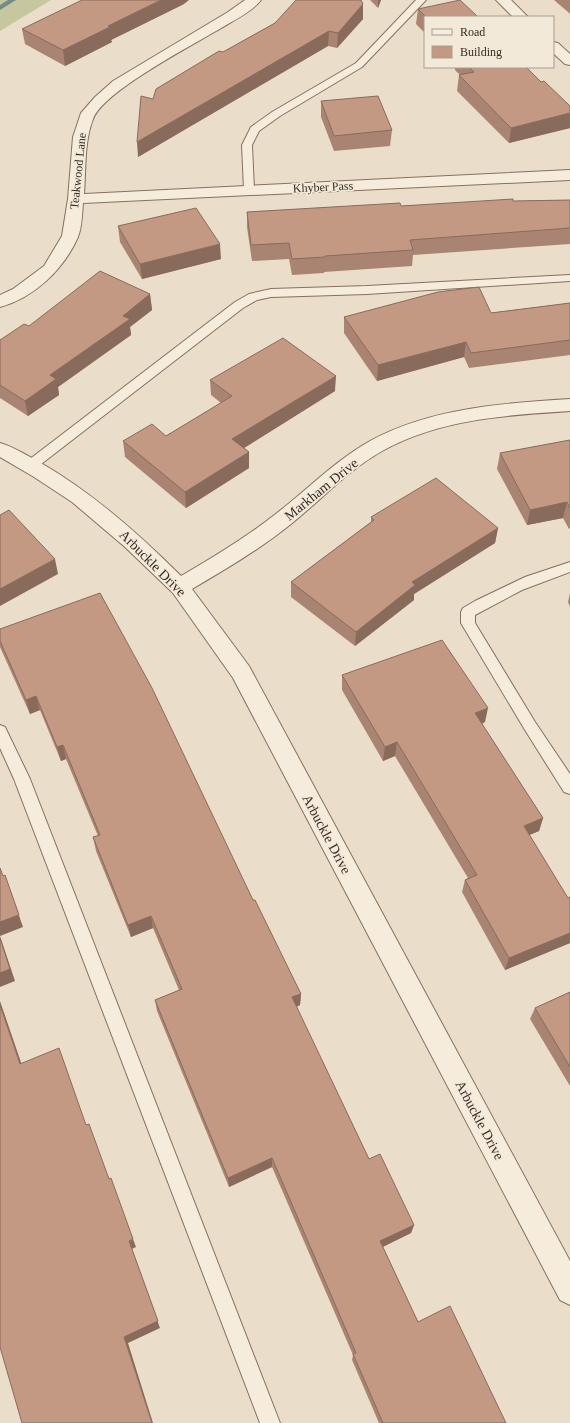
<svg xmlns="http://www.w3.org/2000/svg" width="570" height="1423" font-family="'Times New Roman',serif">
<style>
.green{fill:#c6c79f}
.lines{fill:none;stroke-linecap:round;stroke-linejoin:round}
.stream{fill:#718d84;fill-rule:evenodd}
.lane-casing{stroke:#857060;stroke-width:2}
.street-casing{stroke:#857060;stroke-width:2}
.lane{fill:#f6ecdc;fill-rule:evenodd}
.street{fill:#f6ecdc;fill-rule:evenodd}
.wall{fill:#a98472}
.shaded-wall{fill:#896b5c}
.building{fill:#c49984;stroke:#896b5c}
.labels{text-anchor:middle;stroke-width:3.5;stroke-linejoin:round;paint-order:stroke}
.far-street-label{font-size:12px;fill:#372a22;stroke:#f2e9d9}
.street-label{font-size:14px;fill:#372a22;stroke:#f2e9d9}
</style>
<rect width="100%" height="100%" fill="#eadeca"/>
<!-- green -->
<polygon class="green" points="0,0 51,0 0,31"/>
<g class="lines">
<!-- stream -->
<polygon class="stream" points="8,0 16,0 0,10 0,5"/>
<!-- lane casing -->
<g class="lane-casing">
<g id="lane">
<polygon points="416,0 426,0 362,67 280,116 259,131 252,145 254,190 253,192 245,192 244,190 242,145 251,127 272,112 356,63"/>
<polygon points="570,275 570,281 367,294 271,297 257,300 243,308 36,468 31,470 26,468 25,465 26,462 235,302 249,294 271,289 367,286"/>
<polygon points="570,562 570,572 522,590 475,615 475,623 535,722 570,774 570,794 564,792 525,730 461,623 461,612 463,608 475,601 525,577"/>
<polygon points="0,725 5,727 30,779 280,1423 260,1423 14,779 0,748"/>
</g>
</g>
<!-- street casing -->
<g class="street-casing">
<g id="street">
<path d="M245,0h16c-9,12 -32,23 -45,31 -27,16 -113,61 -123,88 -9,23 -7,50 -9,75l486,-24v10l-487,23c-1,11 -1,24 -5,34 -14,32 -44,61 -78,70v-12l13,-6 31,-23 18,-30 6,-37 5,-62 8,-24 14,-16 18,-16 115,-69z"/>
<polygon points="496,0 511,0 528,17 513,17"/>
<polygon points="553,42 558,43 570,54 570,65 565,64 553,53"/>
<path d="M570,399v12c-62,4 -130,8 -186,39 -35,19 -62,49 -93,74 -31,25 -65,45 -99,65l57,77 321,595v44l-10,-5 -327,-622 -60,-85 -48,-46 -53,-45 -38,-25 -34,-20v-14c14,4 28,13 41,20 52,30 98,71 140,113 33,-19 66,-39 96,-63 31,-24 59,-53 93,-72 60,-33 134,-38 200,-42z"/>
</g>
</g>
<!-- lane -->
<use href="#lane" class="lane"/>
<!-- street -->
<use href="#street" class="street"/>
</g>
<!-- wall -->
<g class="wall">
<polygon points="370,0 381,0 378,8"/>
<polygon points="554,0 570,0 570,14 568,12"/>
<polygon points="184,4 111,40 112,42 65,66 25,44 22,29"/>
<polygon points="363,4 363,19 337,48 328,46 138,157 153,99 223,52 275,23"/>
<polygon points="418,9 478,17 425,17 425,33 416,24"/>
<polygon points="455,67 526,67 541,82 570,106 570,128 509,143 457,91 459,75 460,75 455,70"/>
<polygon points="321,101 392,130 390,146 334,151 321,117"/>
<polygon points="570,200 570,244 413,255 412,266 324,272 324,273 292,275 289,259 252,261 247,227 247,212 401,206 513,201"/>
<polygon points="118,226 221,259 142,279 120,242"/>
<polygon points="150,294 152,310 130,327 131,335 58,387 59,395 28,416 0,398 0,340 29,326"/>
<polygon points="570,303 570,355 469,368 464,357 377,381 344,333 344,317 491,313"/>
<polygon points="210,380 335,391 244,448 249,452 249,468 186,508 125,457 123,441 166,436 221,403 211,395"/>
<polygon points="570,440 570,528 569,529 563,518 527,525 497,469 500,453"/>
<polygon points="371,517 498,528 495,543 414,594 414,600 355,646 291,597 291,582 371,522"/>
<polygon points="570,593 570,607 568,602"/>
<polygon points="0,629 253,900 301,994 300,1005 296,1007 369,1159 414,1225 411,1233 383,1247 418,1322 506,1423 379,1423 352,1360 353,1355 272,1167 229,1187 157,1011 155,1000 179,990 153,928 131,937 96,851 93,837 98,836 66,759 61,761 40,710 30,714 0,647"/>
<polygon points="342,675 485,722 482,724 543,818 539,831 529,835 568,898 570,897 570,943 505,970 462,892 465,880 468,878 395,756 383,761 342,690"/>
<polygon points="570,992 570,1086 530,1019 535,1008"/>
</g>
<!-- shaded-wall -->
<g class="shaded-wall">
<polygon points="161,0 189,0 184,4 111,40 112,42 65,66 63,50 108,26"/>
<polygon points="378,0 381,0 378,8"/>
<polygon points="363,4 363,19 337,48 338,33"/>
<polygon points="329,31 328,46 138,157 137,142"/>
<polygon points="570,113 570,128 509,143 511,128"/>
<polygon points="220,244 221,259 142,279 140,264"/>
<polygon points="150,294 152,310 130,327 131,335 58,387 59,395 28,416 25,401 50,375"/>
<polygon points="466,342 464,357 377,381 378,365"/>
<polygon points="336,376 335,391 233,455 232,439"/>
<polygon points="249,452 249,468 186,508 185,492"/>
<polygon points="567,502 563,518 527,525 530,510"/>
<polygon points="498,528 495,543 414,594 414,600 355,646 356,632 412,582"/>
<polygon points="55,559 58,574 0,606 0,589"/>
<polygon points="36,696 40,710 30,714 26,700"/>
<polygon points="488,708 485,722 472,727 475,713"/>
<polygon points="397,742 395,756 383,761 385,747"/>
<polygon points="63,745 66,759 61,761 57,747"/>
<polygon points="543,818 539,831 520,839 524,826"/>
<polygon points="5,875 23,927 0,936 15,981 0,987 0,922"/>
<polygon points="151,916 153,928 131,937 128,925"/>
<polygon points="570,933 570,943 505,970 509,958"/>
<polygon points="301,994 300,1005 292,1009 292,997"/>
<polygon points="0,1001 25,1074 20,1064 0,1005"/>
<polygon points="272,1158 272,1167 229,1187 228,1178"/>
<polygon points="414,1225 411,1233 378,1249 380,1241"/>
<polygon points="133,1239 136,1247 132,1249 160,1328 128,1343 153,1423 152,1423 124,1337 129,1241"/>
</g>
<!-- building -->
<g class="building">
<polygon points="82,0 161,0 108,26 110,27 63,50 22,29"/>
<polygon points="296,0 361,0 363,4 338,33 329,31 137,142 141,96 153,99 156,89 219,51 223,52 275,23"/>
<polygon points="460,0 478,17 426,17 418,9"/>
<polygon points="469,67 526,67 541,82 544,81 570,106 570,113 511,128 459,75 474,72"/>
<polygon points="378,96 392,130 334,136 321,101"/>
<polygon points="513,199 513,201 570,200 570,228 410,240 413,250 325,256 325,257 292,259 289,243 251,245 247,212 400,203 401,206"/>
<polygon points="196,208 220,244 140,264 118,226"/>
<polygon points="100,271 150,294 123,316 130,319 50,375 56,379 25,401 0,385 0,340 24,324 29,326"/>
<polygon points="479,287 491,313 570,303 570,340 471,353 466,342 378,365 344,317 438,292"/>
<polygon points="283,338 336,376 232,439 249,452 185,492 123,441 152,424 166,436 232,396 210,380"/>
<polygon points="570,440 570,508 567,502 530,510 500,453"/>
<polygon points="436,478 498,528 412,582 415,585 356,632 291,582 374,520 371,517"/>
<polygon points="9,510 55,559 0,589 0,515"/>
<polygon points="100,593 152,688 253,900 255,900 301,994 292,997 369,1159 380,1154 414,1225 380,1241 418,1322 450,1306 506,1423 383,1423 353,1354 356,1353 272,1158 228,1178 155,1000 182,989 151,916 128,925 93,837 100,835 63,745 57,747 36,696 26,700 0,641 0,629"/>
<polygon points="442,640 488,708 475,713 543,818 524,826 568,898 570,897 570,933 509,958 465,880 477,875 397,742 385,747 342,675"/>
<polygon points="0,868 3,876 5,875 19,915 0,922"/>
<polygon points="0,938 10,969 0,973"/>
<polygon points="570,992 570,1067 535,1008"/>
<polygon points="0,1005 20,1064 59,1048 86,1125 89,1124 109,1179 111,1178 133,1239 129,1241 158,1321 124,1337 152,1423 22,1423 0,1347"/>
</g>
<g class="labels">
<!-- far-street labels -->
<g class="far-street-label">
<text transform="translate(78 171) rotate(-84)" y="4">Teakwood Lane</text>
<text transform="translate(323 187) rotate(-3)" y="4">Khyber Pass</text>
</g>
<!-- street labels -->
<g class="street-label">
<text transform="translate(321 489) rotate(-39)" y="5">Markham Drive</text>
<text transform="translate(153 563) rotate(45)" y="5">Arbuckle Drive</text>
<text transform="translate(327 834) rotate(62)" y="5">Arbuckle Drive</text>
<text transform="translate(480 1120) rotate(62)" y="5">Arbuckle Drive</text>
</g>
</g>
<!-- legend -->
<rect x="424" y="16" width="130" height="52" fill="#f2e9d9" stroke="#a79d90"/>
<rect x="432" y="29" width="20" height="6" fill="#f6ecdc" stroke="#a79d90"/>
<text x="460" y="36" font-size="12" fill="#372a22">Road</text>
<rect x="432" y="46" width="20" height="12" fill="#c49984" stroke="#a79d90"/>
<text x="460" y="56" font-size="12" fill="#372a22">Building</text>
</svg>
